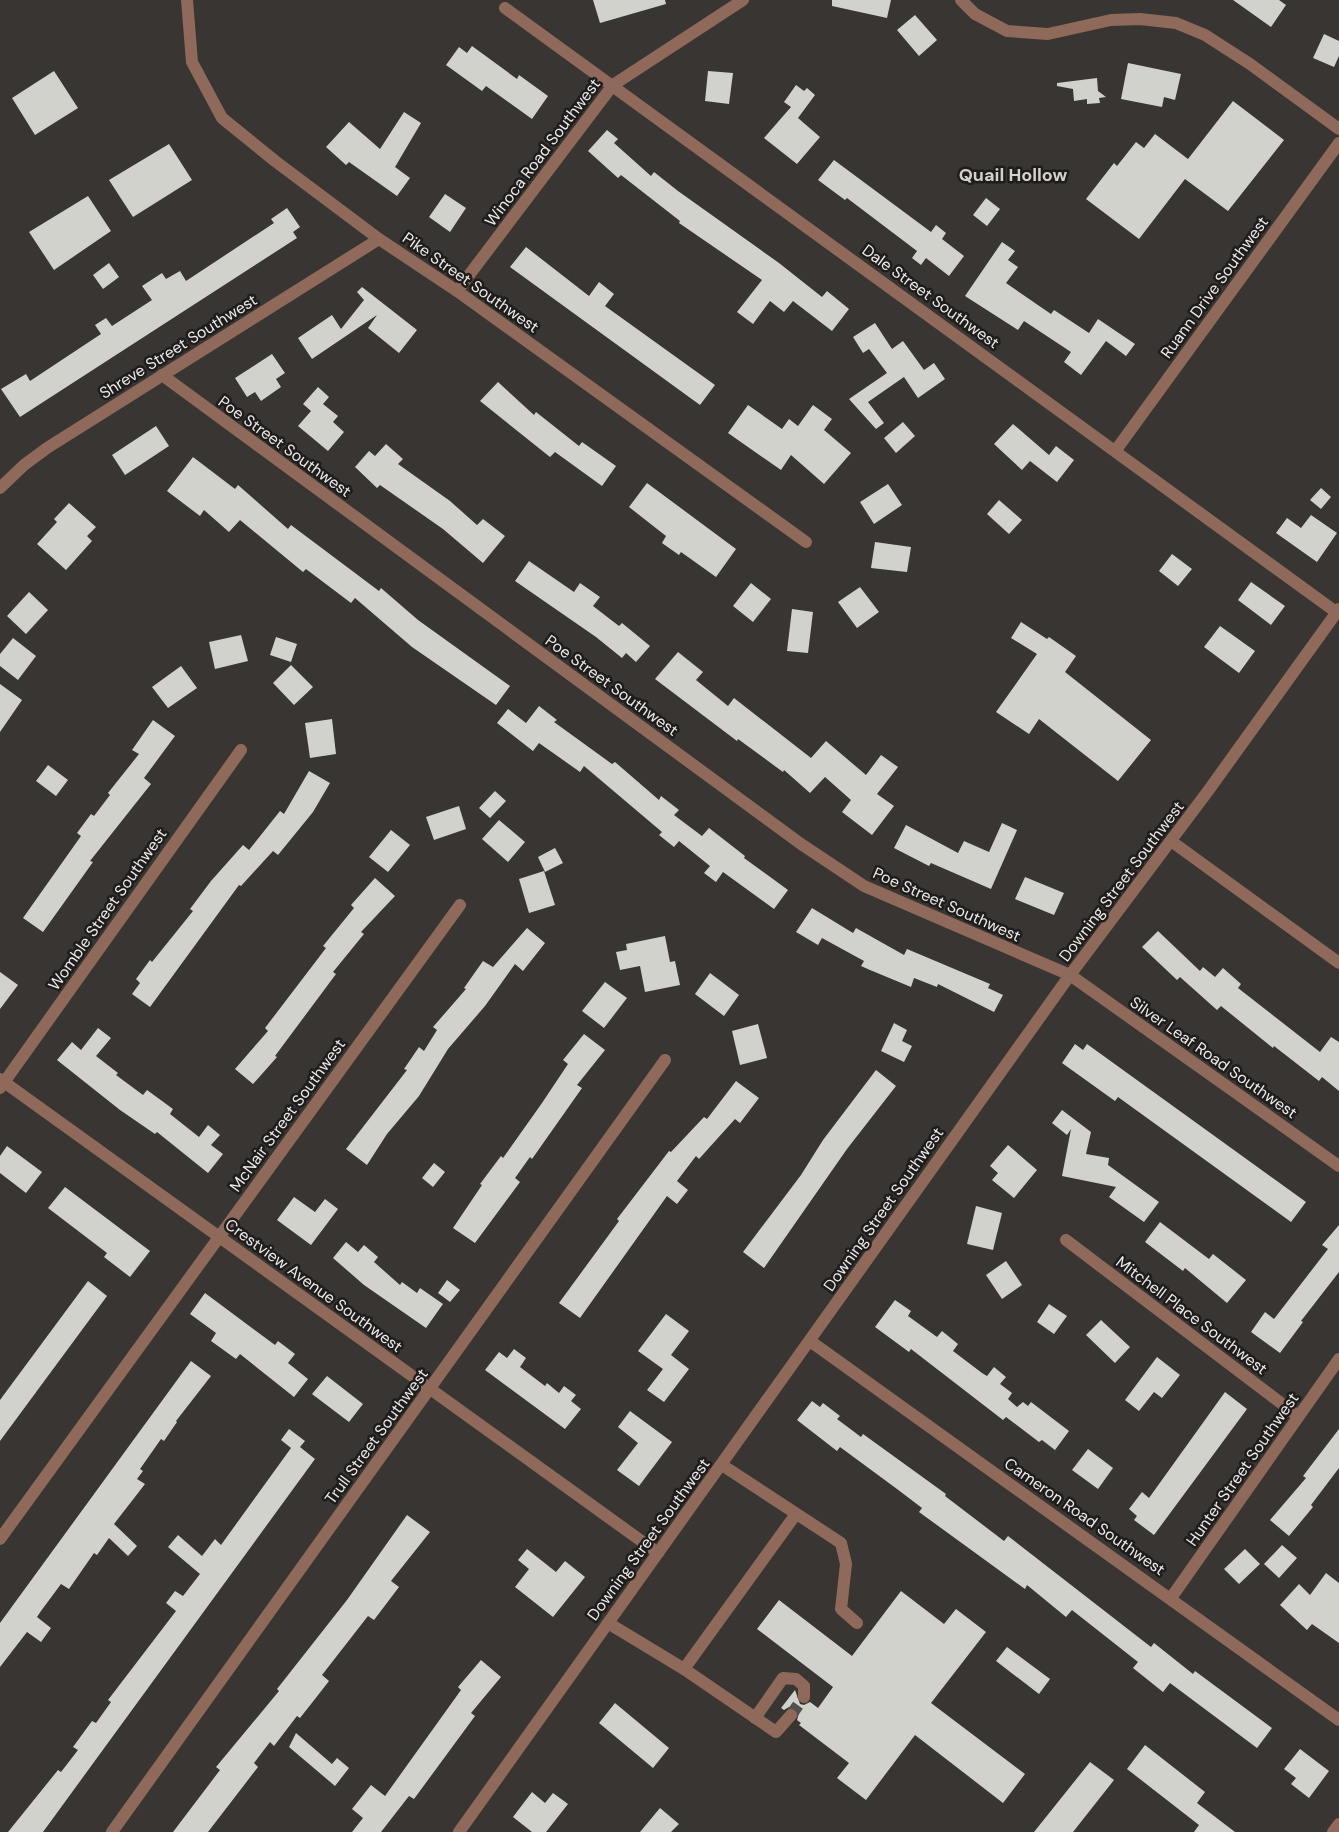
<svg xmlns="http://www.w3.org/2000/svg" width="1339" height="1832" font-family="'DM Sans',sans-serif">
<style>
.building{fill:#d2d2cc}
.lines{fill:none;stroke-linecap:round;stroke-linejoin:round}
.minor-tunnel{stroke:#53504d;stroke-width:12;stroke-dasharray:12 6;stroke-linecap:butt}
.minor{stroke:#8f6959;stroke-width:12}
.labels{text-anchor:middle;stroke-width:5;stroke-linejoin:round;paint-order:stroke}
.street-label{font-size:16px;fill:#edebe9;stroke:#1f1d1b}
.neighbourhood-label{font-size:18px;font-weight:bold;fill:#d4d1cc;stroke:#1f1d1b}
</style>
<rect width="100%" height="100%" fill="#383532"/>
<!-- building -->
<g class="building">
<polygon points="593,0 665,0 666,4 600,23"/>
<polygon points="832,0 891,0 887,18 832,6"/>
<polygon points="1233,0 1279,0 1286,5 1271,27"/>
<polygon points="915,15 937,40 919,56 897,30"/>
<polygon points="1324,34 1339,41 1339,56 1334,67 1313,58"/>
<polygon points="472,46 517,79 519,75 548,96 532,119 486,86 482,91 446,65 459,47 467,53"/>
<polygon points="1128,63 1181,74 1175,100 1164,97 1162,107 1121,99"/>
<polygon points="54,71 78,108 35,135 12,98"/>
<polygon points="708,71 733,73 729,104 705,101"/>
<polygon points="1097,78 1098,91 1106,97 1099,98 1100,103 1087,104 1087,99 1074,101 1073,89 1057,86 1057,83"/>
<polygon points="796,85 804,91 807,88 815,95 798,118 820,137 797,164 764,138 791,107 784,102"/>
<polygon points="1233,101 1284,140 1228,211 1185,179 1139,239 1086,199 1114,163 1117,166 1136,142 1144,148 1155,134 1188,159"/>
<polygon points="404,112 421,123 395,167 410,178 397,196 349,162 346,165 326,147 349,122 380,149"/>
<polygon points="607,130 618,139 614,143 651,176 654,172 678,191 779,263 822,297 827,291 849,309 832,331 793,301 784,312 770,301 753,324 737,312 762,280 679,223 680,221 621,175 618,178 588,151"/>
<polygon points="169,144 192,180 133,217 109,180"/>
<polygon points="834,160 931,232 936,225 946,233 942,239 964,256 949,276 926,258 921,265 912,258 917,251 847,198 845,200 818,180"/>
<polygon points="445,194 466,208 450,232 429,217"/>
<polygon points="88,196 111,231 54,270 29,232"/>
<polygon points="986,198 1000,209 987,226 973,215"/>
<polygon points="287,208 300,227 293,232 297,238 20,417 1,389 26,374 30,381 101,334 95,325 106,318 112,326 152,300 142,286 162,273 166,279 180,271 186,281 274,223 271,219"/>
<polygon points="1002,242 1015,251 1008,260 1018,267 1006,283 1051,314 1054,310 1089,333 1098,319 1135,344 1126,356 1106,341 1081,375 1064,362 1071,352 1024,321 1018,330 965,296"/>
<polygon points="526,247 589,296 599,282 614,294 605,306 715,385 700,405 510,267"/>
<polygon points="109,263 119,277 103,289 93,275"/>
<polygon points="362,287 417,330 399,353 368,328 377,315 312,359 298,338 332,315 341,329 364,300 357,292"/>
<polygon points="875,323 892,349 903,341 924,370 934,363 945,379 918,398 904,377 868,402 884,423 876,429 849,399 887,373 869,349 863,353 853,337"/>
<polygon points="272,354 285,373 276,379 281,387 261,401 255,392 247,397 235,378"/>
<polygon points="498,382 534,415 536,412 579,446 582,442 616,466 602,486 555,452 550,457 480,401"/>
<polygon points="318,387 329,397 323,404 338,416 333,422 344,432 328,451 298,426 311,411 303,404"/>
<polygon points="748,405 782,429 789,419 798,426 813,405 832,419 824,430 851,453 824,484 791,455 781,470 728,433"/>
<polygon points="903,422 915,436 896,453 884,438"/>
<polygon points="1013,424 1049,455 1056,446 1074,460 1057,482 1030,461 1022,470 994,444"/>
<polygon points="156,426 169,446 125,475 112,455"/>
<polygon points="386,444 403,459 398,464 450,501 477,525 483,519 505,536 483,563 443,529 380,485 377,488 355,467 369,451 375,456"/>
<polygon points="193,457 235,489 238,485 288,529 291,525 379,591 381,588 418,620 510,686 496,705 412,647 355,598 351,603 306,569 303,572 240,520 229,532 204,510 200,516 167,491"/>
<polygon points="647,483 736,549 716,577 681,552 679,555 662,543 666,536 629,507"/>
<polygon points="888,484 902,505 874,524 860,502"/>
<polygon points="1321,488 1331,497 1321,509 1310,500"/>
<polygon points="999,500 1022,520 1009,534 987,514"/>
<polygon points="69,503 96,527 87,536 92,541 66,570 37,544 57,522 54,519"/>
<polygon points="1311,515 1337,533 1317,562 1276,533 1287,518 1301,528"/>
<polygon points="875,542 911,547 907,572 871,568"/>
<polygon points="1172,554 1192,569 1178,586 1159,571"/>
<polygon points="529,561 574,592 580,583 600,597 593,606 619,626 622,623 650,646 636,662 626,653 622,658 596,637 515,581"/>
<polygon points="1251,582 1285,606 1271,625 1238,600"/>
<polygon points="751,583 771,599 753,622 733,606"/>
<polygon points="860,587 879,612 857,628 838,602"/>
<polygon points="29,592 48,610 26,634 7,616"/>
<polygon points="792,609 813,612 808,653 787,651"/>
<polygon points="1021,622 1047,639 1049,637 1076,656 1065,672 1151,740 1118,781 1039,719 1029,734 996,712 1037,654 1011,638"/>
<polygon points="1220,626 1255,651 1239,673 1204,647"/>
<polygon points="241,635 248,661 215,669 209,642"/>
<polygon points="276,637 297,644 291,662 270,655"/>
<polygon points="13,638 36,656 18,680 0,666 0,654"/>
<polygon points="678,652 703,672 696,680 728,706 734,698 811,758 826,741 866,775 881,755 898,767 877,794 894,806 872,835 842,812 851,800 825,777 810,793 784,770 783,772 738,739 737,741 655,679"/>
<polygon points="291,665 313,687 294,705 273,683"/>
<polygon points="181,666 197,688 168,708 152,687"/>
<polygon points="0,684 22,700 0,732"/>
<polygon points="539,706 557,720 554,722 612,764 615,762 659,800 661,796 679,810 674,815 702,836 709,828 745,856 744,858 788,890 774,909 723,872 716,882 704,873 710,866 679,841 674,847 659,835 662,832 584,766 580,772 539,743 533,751 497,723 508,709 526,723"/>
<polygon points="332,719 336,754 310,758 305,723"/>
<polygon points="153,720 175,736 144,778 151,784 90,861 93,862 43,932 23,918 81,836 77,833 91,814 94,816 110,795 108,793 139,754 132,750"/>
<polygon points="48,765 68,780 56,796 36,781"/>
<polygon points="309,771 330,783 313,812 278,855 273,851 241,886 239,885 150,1007 132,994 140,983 136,979 150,960 152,962 193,911 190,909 211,881 243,845 249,850 280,811 284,814"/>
<polygon points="495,791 506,801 490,818 479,808"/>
<polygon points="459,806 466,829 434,840 426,817"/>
<polygon points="499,820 525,842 508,862 482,839"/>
<polygon points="1002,823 1017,830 991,889 931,863 929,866 894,848 906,825 958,853 964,841 989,852"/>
<polygon points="391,830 410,845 388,872 369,857"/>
<polygon points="555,848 563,863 545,872 538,857"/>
<polygon points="544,871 555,905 529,913 519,879"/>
<polygon points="1025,877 1064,893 1054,915 1015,899"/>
<polygon points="375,878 395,896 361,932 364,934 333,972 336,974 275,1056 277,1057 253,1084 235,1069 268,1031 265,1028 326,948 323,946 354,908 351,905"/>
<polygon points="812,908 853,933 856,928 904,955 907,949 990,984 988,988 1003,995 994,1012 938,984 937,987 914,978 911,987 870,970 861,966 864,961 822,938 818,945 796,932"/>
<polygon points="527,928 545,943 523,971 515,964 485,1006 448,1049 419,1096 387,1134 367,1165 346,1149 407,1070 404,1069 419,1047 424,1051 437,1030 433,1027 466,989 464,988 483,961 493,967"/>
<polygon points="1158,931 1200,971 1203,967 1215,977 1223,968 1241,984 1238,988 1320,1052 1331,1037 1339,1042 1339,1091 1322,1077 1319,1081 1274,1046 1273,1048 1221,1006 1217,1010 1180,977 1177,980 1142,947"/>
<polygon points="665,936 670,962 675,961 680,985 645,992 640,966 620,970 616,952 627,950 626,944"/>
<polygon points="0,972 18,985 0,1009"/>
<polygon points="710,973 739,995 724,1016 695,994"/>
<polygon points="605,982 627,998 604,1028 582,1011"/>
<polygon points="894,1023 907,1030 902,1041 912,1046 904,1062 881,1051"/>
<polygon points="758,1024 767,1058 740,1065 732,1031"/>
<polygon points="98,1028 111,1038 96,1056 118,1073 116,1075 143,1095 147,1090 173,1109 170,1114 199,1137 208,1125 220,1135 211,1145 223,1154 208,1173 157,1132 155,1134 120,1110 57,1060 72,1042 81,1050"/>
<polygon points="584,1034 605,1050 577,1085 582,1088 532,1159 530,1157 515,1178 520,1182 475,1243 453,1228 482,1185 480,1184 501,1156 503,1158 542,1103 568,1064 563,1060"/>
<polygon points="1075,1044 1083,1050 1087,1044 1306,1202 1291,1222 1118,1097 1115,1101 1062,1063"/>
<polygon points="876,1070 896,1086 847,1149 764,1268 743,1252 801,1175 823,1140"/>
<polygon points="736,1081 759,1098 740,1123 735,1119 699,1159 696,1156 677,1181 688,1190 677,1204 667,1196 580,1318 559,1303 619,1221 617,1219 669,1151 671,1152 704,1117 707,1119"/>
<polygon points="1062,1110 1091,1132 1086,1154 1109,1158 1108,1165 1159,1202 1144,1222 1109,1197 1116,1187 1062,1176 1071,1129 1067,1135 1052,1123"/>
<polygon points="1008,1145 1037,1170 1014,1198 992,1180 998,1173 990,1166"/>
<polygon points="7,1146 42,1172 26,1193 0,1173 0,1156"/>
<polygon points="434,1163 445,1172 433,1187 422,1178"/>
<polygon points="65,1187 150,1251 130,1277 104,1257 107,1253 48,1208"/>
<polygon points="294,1197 315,1212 325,1199 338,1209 311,1245 277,1220"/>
<polygon points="976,1206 1002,1213 993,1250 967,1244"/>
<polygon points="1160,1222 1209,1259 1213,1254 1246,1280 1227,1303 1185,1268 1183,1271 1145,1242"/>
<polygon points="1339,1225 1339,1272 1301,1321 1303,1322 1280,1353 1251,1332 1265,1312 1274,1319 1328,1249 1322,1245"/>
<polygon points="346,1242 358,1252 364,1245 378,1257 374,1262 400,1285 402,1282 417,1293 420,1288 443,1304 426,1328 364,1285 333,1258"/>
<polygon points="1006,1261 1022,1285 1002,1299 986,1275"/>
<polygon points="447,1280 460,1290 450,1302 438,1293"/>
<polygon points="88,1281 107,1296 0,1441 0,1400"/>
<polygon points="205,1293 275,1345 278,1341 295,1354 288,1363 308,1379 294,1397 240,1354 236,1359 211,1341 216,1333 190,1314"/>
<polygon points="895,1300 911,1311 908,1316 937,1337 942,1331 958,1344 953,1351 982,1373 987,1376 994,1367 1006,1377 1000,1384 1012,1393 1008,1399 1017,1407 1023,1402 1028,1406 1031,1402 1069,1431 1055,1450 1042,1440 1039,1442 1006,1417 1003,1420 911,1349 909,1352 875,1327"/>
<polygon points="1049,1304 1067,1316 1054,1334 1037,1322"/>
<polygon points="666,1314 689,1331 671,1355 689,1369 664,1402 647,1390 663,1369 638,1351"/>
<polygon points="1101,1320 1130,1347 1115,1363 1086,1335"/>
<polygon points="514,1349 526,1358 520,1367 545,1386 547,1383 559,1393 564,1386 576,1395 571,1401 581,1409 565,1429 485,1370 499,1352 507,1358"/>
<polygon points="1157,1357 1180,1375 1162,1398 1154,1392 1139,1411 1125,1400"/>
<polygon points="191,1361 211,1376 176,1421 177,1422 164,1441 161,1439 140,1469 143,1471 137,1479 145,1484 114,1524 137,1546 128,1556 109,1538 97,1555 94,1553 69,1589 61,1584 41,1611 37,1617 51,1628 41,1642 27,1632 0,1667 0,1623"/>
<polygon points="327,1376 363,1404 349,1422 312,1394"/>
<polygon points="1225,1392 1247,1409 1154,1535 1134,1520 1137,1516 1129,1509 1142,1492 1149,1498"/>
<polygon points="812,1401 820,1407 823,1403 840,1416 837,1419 861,1437 863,1434 946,1494 945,1496 1004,1541 1008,1536 1151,1647 1154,1643 1193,1674 1195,1671 1272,1728 1257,1748 1170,1683 1163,1692 1133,1668 1138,1662 1072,1610 1066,1617 1027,1585 1025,1589 919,1512 922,1508 897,1489 840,1447 837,1451 797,1420"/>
<polygon points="630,1411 672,1442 639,1486 617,1470 638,1443 618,1427"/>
<polygon points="289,1429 305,1441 300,1447 315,1459 43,1832 8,1832 58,1770 61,1772 78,1750 73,1747 92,1721 96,1723 111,1702 108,1700 176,1611 166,1603 175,1591 183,1596 200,1574 168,1547 178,1535 202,1556 215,1539 221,1545 291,1448 281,1440"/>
<polygon points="1339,1429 1339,1468 1311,1505 1313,1507 1289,1536 1270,1520 1306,1478 1303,1476"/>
<polygon points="1088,1449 1113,1468 1098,1489 1072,1470"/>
<polygon points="407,1515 430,1532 391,1581 399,1587 374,1620 368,1616 322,1675 329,1681 315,1699 300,1718 297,1716 274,1746 270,1742 254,1763 258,1767 208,1832 173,1832 220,1770 216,1767 279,1691 277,1689 347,1600"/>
<polygon points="1282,1545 1297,1558 1279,1578 1264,1564"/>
<polygon points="527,1549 556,1572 565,1561 585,1577 553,1617 515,1587 529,1569 518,1560"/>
<polygon points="1245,1549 1260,1564 1239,1584 1224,1569"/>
<polygon points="1326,1573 1339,1583 1339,1643 1312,1624 1307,1630 1280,1605 1299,1584 1310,1595"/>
<polygon points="901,1591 944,1624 956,1609 986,1632 931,1703 1025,1774 1003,1803 915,1735 866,1800 837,1778 849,1763 799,1725 801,1723 797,1720 799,1713 796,1709 789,1707 784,1710 781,1708 795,1690 800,1704 804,1705 810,1702 818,1708 833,1687 757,1629 779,1600 852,1656"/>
<polygon points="1007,1647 1050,1679 1039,1694 996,1661"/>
<polygon points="481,1660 501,1677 471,1713 475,1716 414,1799 409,1796 381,1832 352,1832 363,1818 352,1809 371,1785 385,1796 461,1690 458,1687"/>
<polygon points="615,1703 669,1748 653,1768 599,1723"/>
<polygon points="296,1733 332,1764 337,1758 349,1768 335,1786 289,1747"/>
<polygon points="1145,1745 1205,1792 1197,1803 1235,1832 1194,1832 1199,1825 1127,1769"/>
<polygon points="1300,1749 1329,1771 1309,1798 1291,1784 1296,1778 1284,1769"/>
<polygon points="1090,1762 1114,1780 1073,1832 1034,1832"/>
<polygon points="532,1792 545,1803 553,1793 568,1804 546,1832 532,1832 513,1817"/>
<polygon points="660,1808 679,1824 671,1832 640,1832"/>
</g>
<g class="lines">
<!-- minor-tunnel -->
<polyline class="minor-tunnel" points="791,1715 804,1697"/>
<!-- minor -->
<g class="minor">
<polyline points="187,0 192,62 222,118 275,161 379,239 457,291 806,542"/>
<polyline points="961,0 975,14 1007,31 1048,34 1111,20 1140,19 1176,23 1205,35 1250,64 1339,129"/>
<polyline points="505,8 1336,612"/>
<polyline points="457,291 613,85 743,0"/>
<polyline points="162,375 801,844 864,886 1070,975 1339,1166"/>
<polyline points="1116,450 1339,143"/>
<polyline points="0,488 24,465 47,448 379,239"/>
<polyline points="1171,841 1339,963"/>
<polyline points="0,1079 658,1553"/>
<polyline points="0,1088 241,750"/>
<polyline points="1066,1240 1298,1416"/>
<polyline points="810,1341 1339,1720"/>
<polyline points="722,1465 841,1543 846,1564 841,1609 857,1623"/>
<polyline points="0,1539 460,905"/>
<polyline points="1171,1598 1339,1359"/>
<polyline points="608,1623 684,1669 796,1514"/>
<polyline points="684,1669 776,1732 791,1715"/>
<polyline points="755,1718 783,1678 796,1679 804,1686 804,1697"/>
<polyline points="112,1832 665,1060"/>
<polyline points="459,1832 1070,975 1208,791 1339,609"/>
<polyline points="1333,1832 1339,1824"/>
</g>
</g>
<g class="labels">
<!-- street labels -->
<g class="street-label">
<text transform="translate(542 152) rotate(-53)" y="6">Winoca Road Southwest</text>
<text transform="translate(471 282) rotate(35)" y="6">Pike Street Southwest</text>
<text transform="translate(1214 287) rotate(-54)" y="6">Ruann Drive Southwest</text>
<text transform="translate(931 296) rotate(36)" y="6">Dale Street Southwest</text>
<text transform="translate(178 346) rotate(-32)" y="6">Shreve Street Southwest</text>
<text transform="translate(285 446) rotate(36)" y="6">Poe Street Southwest</text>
<text transform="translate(612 685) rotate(36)" y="6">Poe Street Southwest</text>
<text transform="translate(1121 881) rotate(-53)" y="6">Downing Street Southwest</text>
<text transform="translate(947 904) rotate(24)" y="6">Poe Street Southwest</text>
<text transform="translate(107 909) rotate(-55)" y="6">Womble Street Southwest</text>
<text transform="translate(1214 1057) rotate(35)" y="6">Silver Leaf Road Southwest</text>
<text transform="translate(287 1115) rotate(-54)" y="6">McNair Street Southwest</text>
<text transform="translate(883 1209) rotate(-55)" y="6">Downing Street Southwest</text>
<text transform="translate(314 1285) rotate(36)" y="6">Crestview Avenue Southwest</text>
<text transform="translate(1192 1315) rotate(37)" y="6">Mitchell Place Southwest</text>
<text transform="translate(376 1436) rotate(-54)" y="6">Trull Street Southwest</text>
<text transform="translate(1242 1469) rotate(-55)" y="6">Hunter Street Southwest</text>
<text transform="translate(1085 1516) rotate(35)" y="6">Cameron Road Southwest</text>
<text transform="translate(648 1539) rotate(-54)" y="6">Downing Street Southwest</text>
</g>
<!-- neighbourhood labels -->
<g class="neighbourhood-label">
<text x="1013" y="181">Quail Hollow</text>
</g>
</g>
</svg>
